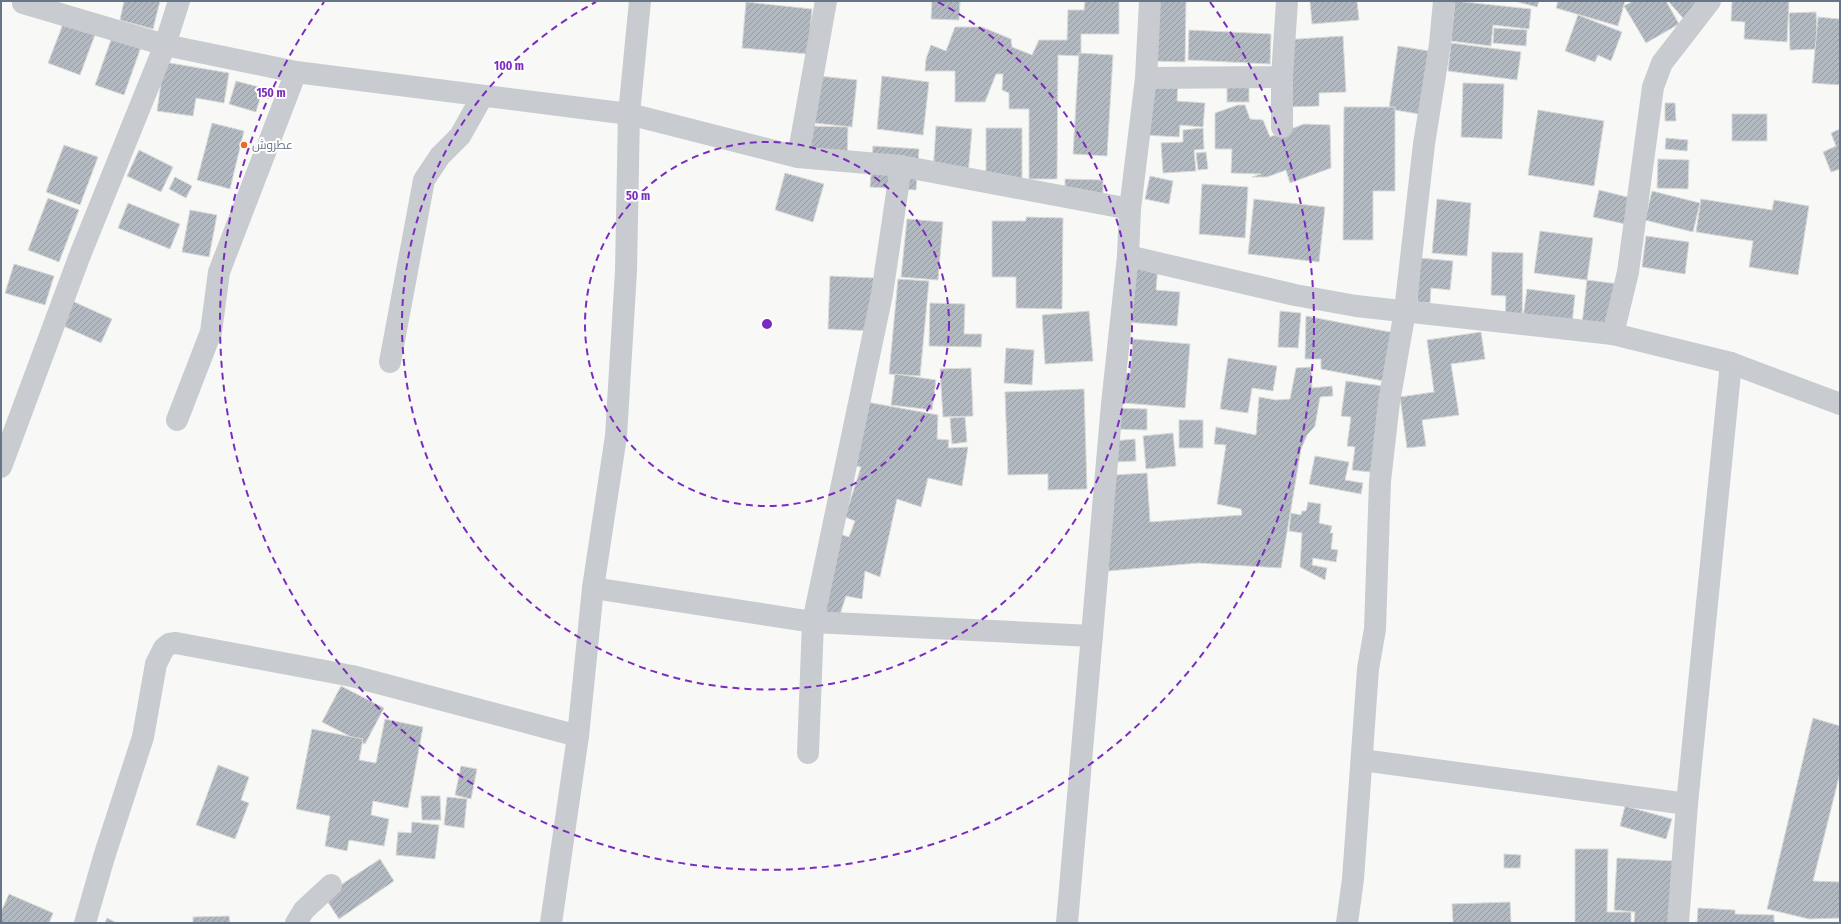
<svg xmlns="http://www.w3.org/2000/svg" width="1841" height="924" font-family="'Fira Sans Condensed',Cairo,sans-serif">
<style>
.building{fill:url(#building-hatch);stroke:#dadad8}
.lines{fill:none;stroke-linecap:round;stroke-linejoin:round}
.minor{stroke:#c8cbcf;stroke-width:22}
.ring{fill:none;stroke:#7b2cbf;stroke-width:2;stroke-dasharray:7 5}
.poi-dot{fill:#ec6922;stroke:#fff;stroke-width:1.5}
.labels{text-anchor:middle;stroke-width:4;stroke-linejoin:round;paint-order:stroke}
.poi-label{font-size:12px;fill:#667588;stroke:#fff;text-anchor:start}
.centre{fill:#7b2cbf;stroke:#fff;stroke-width:2}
.ring-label{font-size:12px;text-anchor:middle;font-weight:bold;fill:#7b2cbf;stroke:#fff;stroke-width:4;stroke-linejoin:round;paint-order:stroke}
</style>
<defs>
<pattern id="building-hatch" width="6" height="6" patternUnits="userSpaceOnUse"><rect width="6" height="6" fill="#b3b9c0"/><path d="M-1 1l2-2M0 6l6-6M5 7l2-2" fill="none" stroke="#959ba2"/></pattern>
</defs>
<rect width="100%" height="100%" fill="#f8f9f6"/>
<!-- building -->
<g class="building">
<polygon points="124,1 160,1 153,29 120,20"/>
<polygon points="932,1 960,1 959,20 931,19"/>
<polygon points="1085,1 1119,1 1119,34 1081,34 1081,56 1058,55 1057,179 1029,179 1029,109 1009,109 1009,93 1002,90 1003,74 996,74 985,102 955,102 955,71 925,71 926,59 931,45 946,51 955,27 982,27 1011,39 1012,47 1032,55 1039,40 1067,40 1068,10 1084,10"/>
<polygon points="1146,1 1186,1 1185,62 1151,61"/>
<polygon points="1310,1 1357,1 1359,20 1312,24"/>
<polygon points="1455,1 1531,9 1529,29 1493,25 1491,46 1451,41"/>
<polygon points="1514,1 1539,1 1537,7"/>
<polygon points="1558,1 1625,1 1618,26 1556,8"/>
<polygon points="1633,1 1666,1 1679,24 1646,43 1624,6"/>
<polygon points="1668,1 1714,1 1690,26"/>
<polygon points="1732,1 1789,1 1787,42 1744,39 1745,22 1731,21"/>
<polygon points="746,2 812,9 808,54 742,48"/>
<polygon points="1816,12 1818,49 1790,50 1789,13"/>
<polygon points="1578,15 1622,32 1611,61 1598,55 1595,62 1565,51"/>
<polygon points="1818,17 1840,19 1840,85 1812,83"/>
<polygon points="65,19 96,32 80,75 48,63"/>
<polygon points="1494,28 1527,30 1526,46 1493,43"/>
<polygon points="1189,30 1271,34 1270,64 1188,60"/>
<polygon points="1343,36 1346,92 1319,93 1319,106 1287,107 1283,40"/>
<polygon points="112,37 141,47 124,95 95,85"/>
<polygon points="1451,43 1521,52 1517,80 1448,71"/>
<polygon points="1398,46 1429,51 1419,114 1389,109"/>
<polygon points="1079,53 1113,55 1107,156 1073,154"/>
<polygon points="164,62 229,73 224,103 196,98 193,116 157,111"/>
<polygon points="819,76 857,80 852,127 814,123"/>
<polygon points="882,76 929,82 923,135 877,129"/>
<polygon points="1148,77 1178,80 1177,101 1205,103 1203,127 1180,125 1179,137 1144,135"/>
<polygon points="236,81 263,88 256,112 229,104"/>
<polygon points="1463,83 1504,84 1502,139 1461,137"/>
<rect x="1227" y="84" width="22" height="18"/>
<polygon points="1665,103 1675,103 1676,121 1665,121"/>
<polygon points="1238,105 1245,105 1250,119 1263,120 1270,137 1304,124 1330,125 1331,168 1290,183 1286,170 1267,177 1252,177 1261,174 1231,173 1232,149 1215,149 1215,113"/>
<polygon points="1344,107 1395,107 1395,191 1373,191 1373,240 1343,240"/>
<polygon points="1538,110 1604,121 1594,186 1528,175"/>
<rect x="1732" y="114" width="35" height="27"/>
<polygon points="212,123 244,131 230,189 197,180"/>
<polygon points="810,126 848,127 847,162 809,160"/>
<polygon points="936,126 972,129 968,175 933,173"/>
<rect x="986" y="128" width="36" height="52"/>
<polygon points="1203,128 1204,149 1194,150 1196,171 1163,173 1161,143 1183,142 1183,130"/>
<polygon points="1840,129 1840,169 1831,172 1823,152 1836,146 1831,133"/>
<polygon points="1666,138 1688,140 1687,151 1665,149"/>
<polygon points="64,145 98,157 80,205 46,192"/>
<polygon points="873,146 919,149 916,190 870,187"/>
<polygon points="139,150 173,167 161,192 127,176"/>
<polygon points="1206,152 1208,169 1198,170 1196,153"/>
<polygon points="1658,159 1689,160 1688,189 1657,188"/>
<polygon points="785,173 824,184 813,222 775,210"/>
<polygon points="1150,176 1173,181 1169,204 1145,199"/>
<polygon points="175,177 192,186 186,198 169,189"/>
<polygon points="1065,179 1103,180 1103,207 1065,206"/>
<polygon points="1202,184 1248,187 1245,238 1199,234"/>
<polygon points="1599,190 1631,198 1625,224 1593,217"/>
<polygon points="1652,191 1700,203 1693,232 1645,220"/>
<polygon points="48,198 79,210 59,262 28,250"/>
<polygon points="1254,199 1325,207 1319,262 1248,254"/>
<polygon points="1437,199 1471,203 1467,256 1432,253"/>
<polygon points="1701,199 1772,210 1774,200 1809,206 1798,275 1749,267 1753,241 1696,232"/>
<polygon points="128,203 180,224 170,249 118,228"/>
<polygon points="190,210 217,215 209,257 182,252"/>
<polygon points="1026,217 1063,218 1062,309 1016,308 1016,277 992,277 992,221 1026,221"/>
<polygon points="907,219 943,222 938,280 901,277"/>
<polygon points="1540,231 1593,238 1587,280 1534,273"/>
<polygon points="1646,236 1689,242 1685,274 1642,267"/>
<polygon points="1492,252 1523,253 1522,323 1505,323 1506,296 1491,295"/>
<polygon points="1420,258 1453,261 1450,290 1431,288 1430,303 1417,302"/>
<polygon points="1130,262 1158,265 1156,290 1180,292 1177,326 1125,322"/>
<polygon points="14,264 54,276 45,305 5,293"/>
<polygon points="830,276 874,278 873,331 828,329"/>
<polygon points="898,279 929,281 920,376 889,374"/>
<polygon points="1587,280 1619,284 1613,337 1581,333"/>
<polygon points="1527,289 1575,295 1572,324 1523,318"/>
<polygon points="70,300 112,319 101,343 59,324"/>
<polygon points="930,303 965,304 964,334 982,334 981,347 929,346"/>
<polygon points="1089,311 1093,361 1045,364 1042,315"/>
<polygon points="1280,311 1301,313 1298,348 1278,347"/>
<polygon points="1306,316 1395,333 1389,382 1321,369 1321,359 1305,359"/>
<polygon points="1481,332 1485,359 1451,364 1459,415 1422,420 1426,446 1407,448 1400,397 1434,392 1427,340"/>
<polygon points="1133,339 1190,344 1185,408 1112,402 1115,372 1130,374"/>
<polygon points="1006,348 1034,350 1032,385 1004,383"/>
<polygon points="1228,358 1277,366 1273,391 1252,388 1248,413 1220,409"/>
<polygon points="1311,367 1312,388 1332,386 1333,396 1320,397 1315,426 1307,435 1301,449 1281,568 1198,563 1108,571 1113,475 1147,473 1150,522 1242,515 1241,509 1217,504 1226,445 1214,444 1216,427 1256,435 1259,397 1276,400 1290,399 1296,368"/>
<polygon points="971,368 973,416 943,417 940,369"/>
<polygon points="895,374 936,380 932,410 891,405"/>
<polygon points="1346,381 1390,387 1378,473 1352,470 1355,447 1347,446 1351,417 1341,416"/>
<polygon points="1084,389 1087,489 1048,490 1048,474 1008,475 1005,392"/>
<polygon points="867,402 938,415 937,439 949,440 948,448 968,447 962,486 928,478 921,507 897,499 880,577 865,571 862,599 846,596 840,614 811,611 840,534 849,537 855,521 845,517 861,467 851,465"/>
<polygon points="1110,408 1147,409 1147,430 1110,429"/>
<polygon points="965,417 967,442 952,444 950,418"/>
<rect x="1179" y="420" width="24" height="28"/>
<polygon points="1173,433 1176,466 1146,469 1143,436"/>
<polygon points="1135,439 1136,461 1115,462 1113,441"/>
<polygon points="1315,456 1349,462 1345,480 1363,483 1361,494 1309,484"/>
<polygon points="1308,502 1321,504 1319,523 1332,526 1330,533 1333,533 1331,549 1338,550 1336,562 1313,558 1312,565 1327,568 1325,580 1300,567 1302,533 1289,531 1291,513 1301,515 1302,511 1306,511"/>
<polygon points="341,686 384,708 365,744 322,722"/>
<polygon points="1813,718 1840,726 1840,773 1813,881 1840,882 1840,918 1809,919 1767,909"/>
<polygon points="385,719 423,727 408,808 373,801 371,815 389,819 384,846 349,840 347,851 325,846 330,816 296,809 312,729 363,739 359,760 376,763"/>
<polygon points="218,765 249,777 241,800 249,803 235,839 196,825"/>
<polygon points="461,766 477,769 471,799 455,795"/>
<polygon points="421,796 440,796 441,820 422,820"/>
<polygon points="447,797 467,799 464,828 444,825"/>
<polygon points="1625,806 1672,819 1666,839 1620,826"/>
<polygon points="412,822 439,825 435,859 396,855 398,832 411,833"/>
<polygon points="1575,849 1608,849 1607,912 1631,912 1631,923 1575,923"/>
<polygon points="1504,854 1521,855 1520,868 1504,868"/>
<polygon points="1617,858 1674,861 1670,923 1634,923 1635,912 1614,910"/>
<polygon points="380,859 394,881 339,919 324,896"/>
<polygon points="9,894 53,913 49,923 1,923 1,912"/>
<polygon points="1510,902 1511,923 1453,923 1452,904"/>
<polygon points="1698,908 1735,910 1735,914 1774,915 1774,923 1697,923"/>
<polygon points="229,916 230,923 193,923 193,917"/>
<polygon points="107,918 117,923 105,923"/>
</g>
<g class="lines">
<!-- minor -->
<g class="minor">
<polyline points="23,3 165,45 296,72 629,114 798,157 901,166 1130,209"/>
<polyline points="1146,78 1282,77 1287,1"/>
<polyline points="1282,127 1282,77"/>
<polyline points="798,157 826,1"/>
<polyline points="1128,256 1295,295 1356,306 1613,334 1731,363 1840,404"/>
<polyline points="1613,334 1628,272 1653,87 1662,63 1710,1"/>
<polyline points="390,362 424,180 440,156 460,136 482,97"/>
<polyline points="177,420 211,332 219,272 296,72"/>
<polyline points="1,467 80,255 165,45 179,1"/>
<polyline points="593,588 813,622 1092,636"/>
<polyline points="808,753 813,622 882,294 901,166"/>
<polyline points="1362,760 1687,804"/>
<polyline points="85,923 104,857 143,737 156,664 164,648 169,644 176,643 352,676 578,736"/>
<polyline points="296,923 304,910 331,885"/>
<polyline points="551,923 578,736 593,588 616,436 626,271 629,114 640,1"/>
<polyline points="1067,923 1112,404 1128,256 1130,209 1146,78 1150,1"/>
<polyline points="1347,923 1353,879 1368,669 1375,629 1380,481 1389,402 1405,311 1424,144 1440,44 1444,1"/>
<polyline points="1678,923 1687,804 1731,363"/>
</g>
</g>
<!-- distance rings -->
<g class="ring">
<circle cx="767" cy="324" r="182"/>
<path d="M938 2A365 365 0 1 1 596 2"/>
<path d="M1210 2A547 547 0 1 1 324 2"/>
</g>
<!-- markers -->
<circle class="poi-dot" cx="244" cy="145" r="4"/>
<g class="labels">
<!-- poi labels -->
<g class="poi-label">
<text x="252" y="149">عطروش</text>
</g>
</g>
<circle cx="767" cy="324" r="6" class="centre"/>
<g class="ring-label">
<text x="509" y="70">100 m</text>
<text x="271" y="97">150 m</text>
<text x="638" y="200">50 m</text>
</g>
<!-- border -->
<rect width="1841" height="924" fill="none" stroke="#667588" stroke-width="4"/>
</svg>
